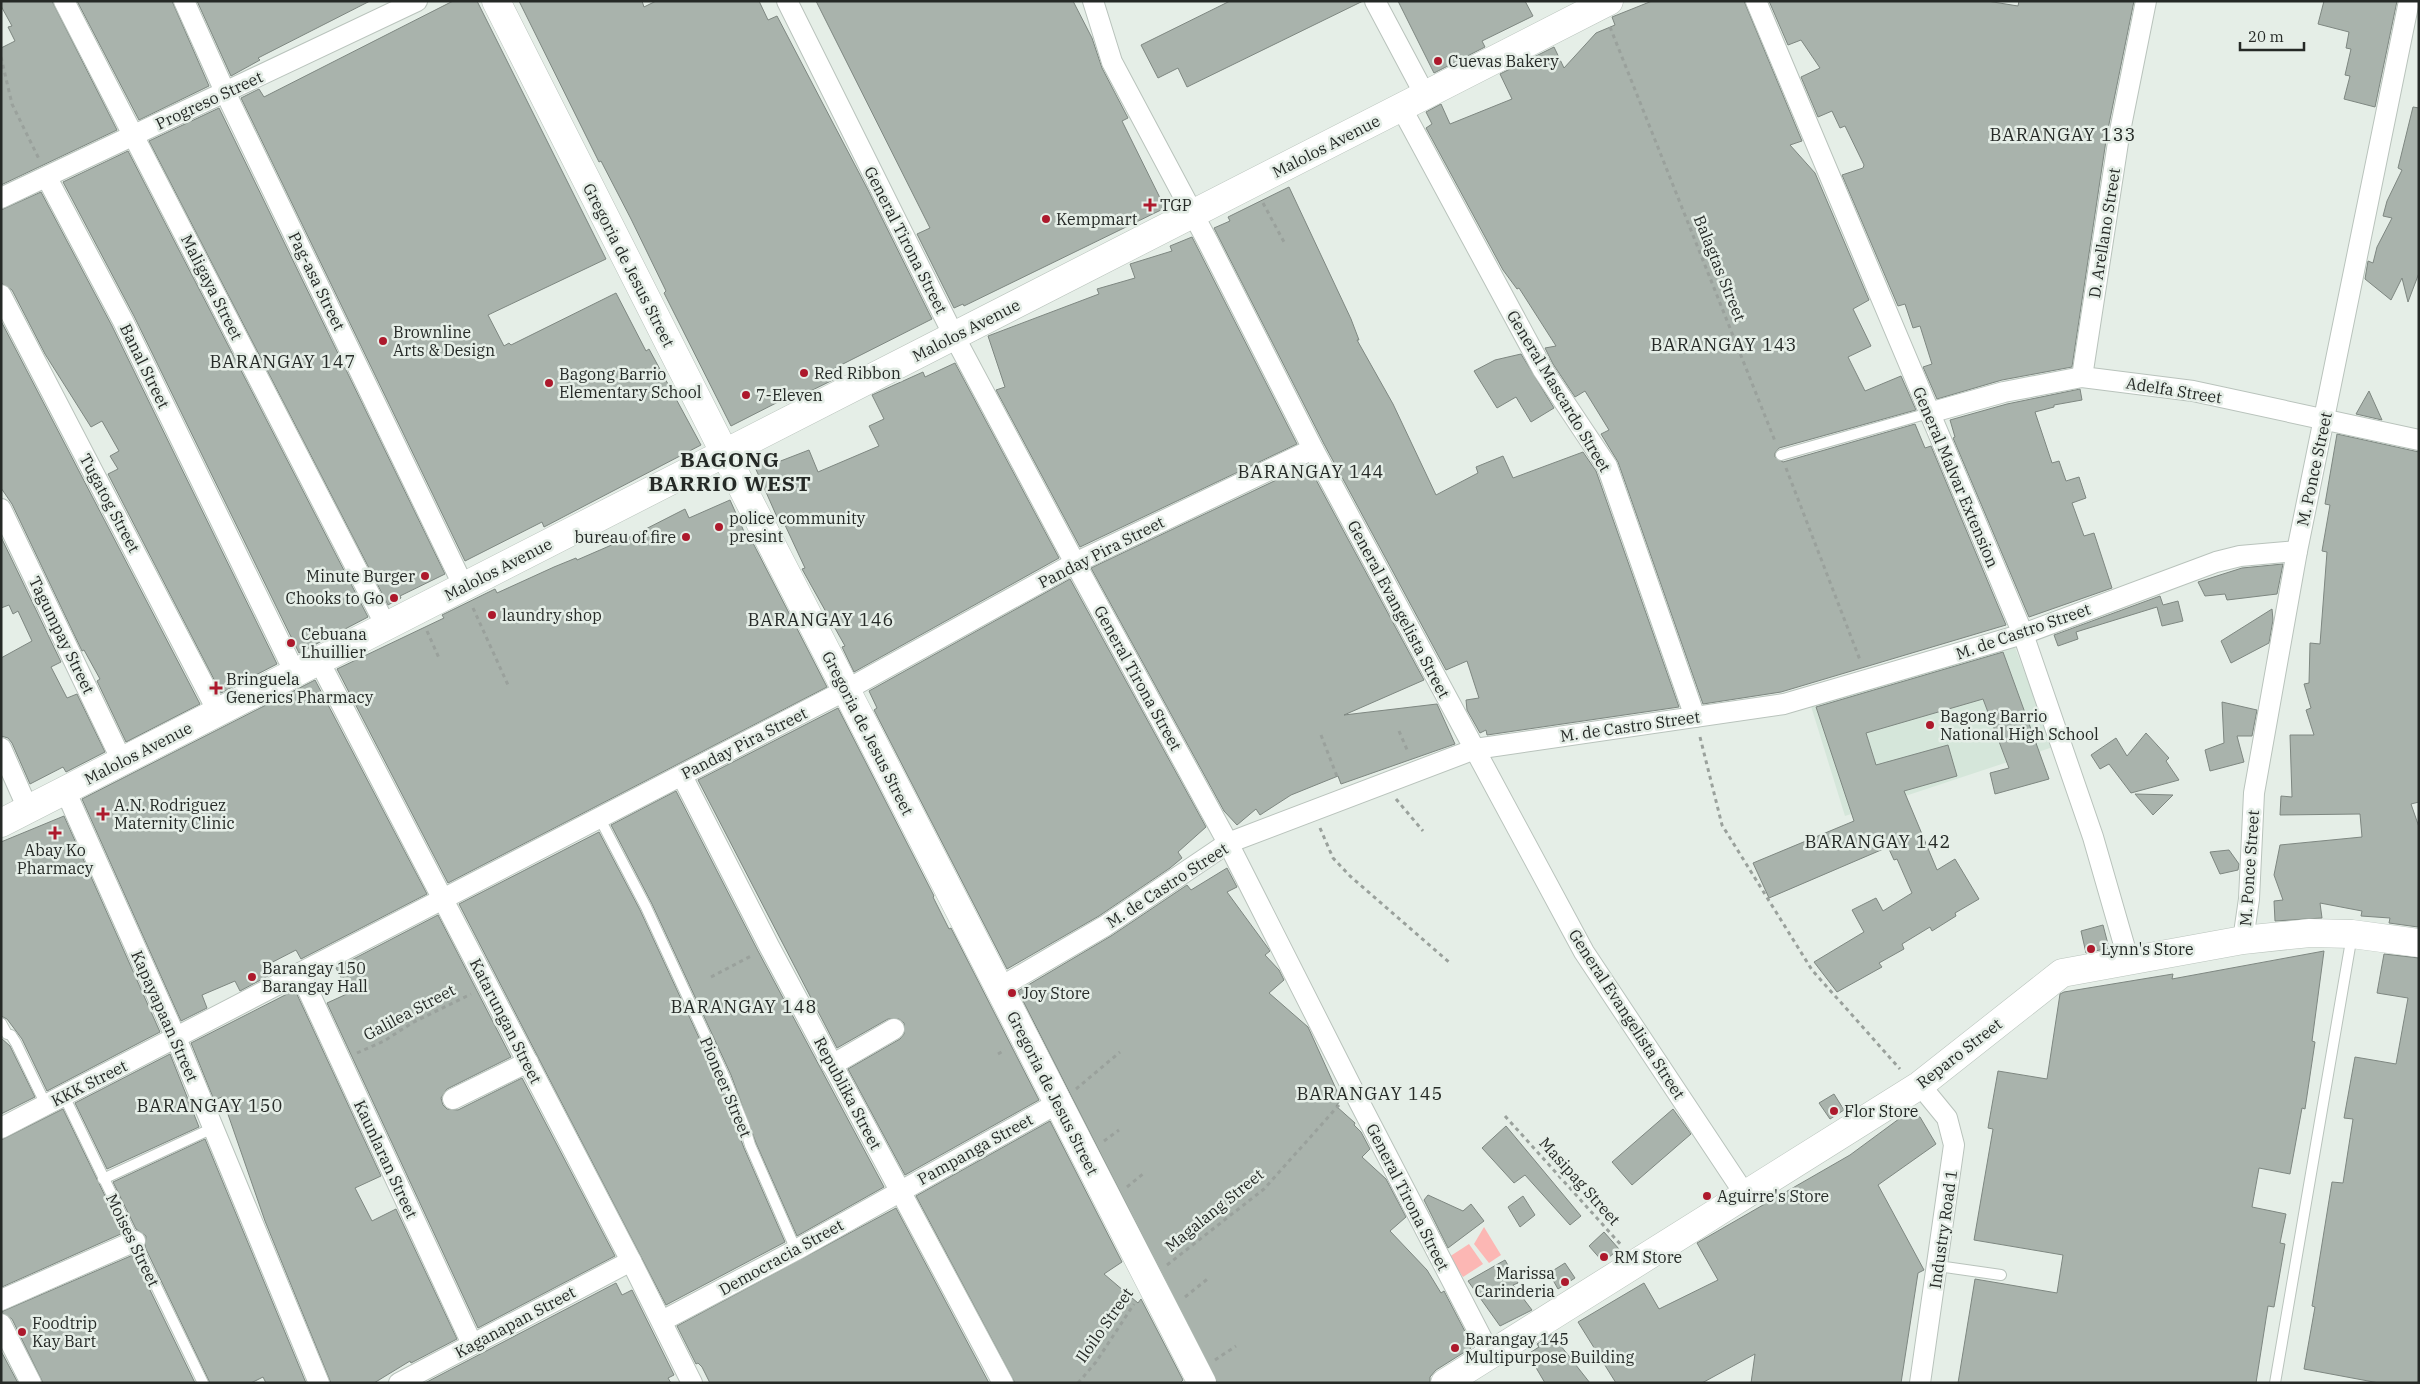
<svg xmlns="http://www.w3.org/2000/svg" width="2420" height="1384" font-family="'IBM Plex Serif',serif">
<style>
.built{fill:#d5e6da}
.green{fill:#fcb7b4}
.building{fill:#a9b3ac;stroke:#7e8781}
.lines{fill:none;stroke-linecap:round;stroke-linejoin:round}
.lane-casing{stroke:#b9c3bc;stroke-width:12}
.street-casing{stroke:#b9c3bc;stroke-width:22}
.secondary-casing{stroke:#b9c3bc;stroke-width:29}
.path{stroke:#9aa19c;stroke-width:3;stroke-dasharray:4 4;stroke-linecap:butt}
.lane{stroke:#fff;stroke-width:10}
.street{stroke:#fff;stroke-width:20}
.secondary{stroke:#fff;stroke-width:28}
.poi-dot{fill:#ad192c;stroke:#e5eee7;stroke-width:2}
.labels{text-anchor:middle;stroke-width:5;stroke-linejoin:round;paint-order:stroke}
.poi-label{font-size:16px;fill:#252926;stroke:#e5eee7;text-anchor:start}
.street-label{font-size:16px;fill:#252926;stroke:#e5eee7}
.neighbourhood-label{font-size:18px;letter-spacing:1px;fill:#252926;stroke:#e5eee7}
.district-label{font-size:21px;font-weight:bold;letter-spacing:1px;fill:#252926;stroke:#e5eee7}
</style>
<rect width="100%" height="100%" fill="#e5eee7"/>
<!-- built -->
<polygon class="built" points="2013,642 2053,747 1845,816 1810,703"/>
<!-- green -->
<g class="green">
<polygon points="1484,1227 1501,1255 1489,1263 1474,1244"/>
<polygon points="1469,1244 1483,1264 1463,1277 1449,1257"/>
</g>
<!-- building -->
<g class="building">
<polygon points="1,1 52,1 117,130 1,185 1,48 15,41 8,27 12,26 1,6"/>
<polygon points="77,1 172,1 209,86 139,120"/>
<polygon points="197,1 370,1 258,58 260,60 231,76"/>
<polygon points="453,1 477,1 606,259 488,315 504,346 509,343 511,345 616,293 646,351 649,349 701,445 544,527 542,522 465,561 241,98 259,89 264,97"/>
<polygon points="519,1 642,1 644,7 656,1 759,1 768,20 777,16 868,190 932,319 835,368 839,377 786,403 784,399 731,426 664,293 666,291 631,219 601,161 599,162"/>
<polygon points="816,1 1073,1 1092,38 1102,68 1128,118 1122,121 1165,208 964,306 963,304 954,308 917,234 930,228"/>
<polygon points="1230,1 1363,1 1187,87 1178,68 1158,78 1141,45"/>
<polygon points="1398,1 1525,1 1533,16 1482,41 1485,47 1434,73"/>
<polygon points="1652,1 1744,1 1802,141 1790,145 1815,173 1869,300 1853,309 1871,346 1848,357 1865,391 1901,376 1916,410 1779,448 1775,453 1775,457 1783,462 1915,424 1925,448 1931,446 2006,625 1781,692 1703,704 1618,462 1601,434 1609,430 1585,391 1575,397 1553,364 1545,348 1556,346 1519,288 1517,289 1503,270 1426,128 1432,124 1426,112 1441,104 1450,124 1512,99 1500,74 1554,47 1564,68 1596,33 1615,25 1612,17"/>
<polygon points="1769,1 1987,1 2018,6 2019,1 2134,1 2107,134 2072,367 2002,380 1937,399 1923,367 1932,364 1920,326 1913,328 1905,304 1898,306 1842,175 1863,168 1864,165 1845,126 1840,128 1832,111 1818,117 1801,77 1820,68 1801,40 1788,45"/>
<polygon points="2324,1 2397,1 2375,107 2344,99 2350,76 2345,75 2351,49 2346,48 2349,32 2318,24"/>
<polygon points="2413,107 2419,108 2419,273 2408,302 2402,278 2391,300 2365,279 2368,261 2373,263 2377,247 2392,218 2383,216 2387,201 2402,170 2398,168"/>
<polygon points="219,108 445,574 400,596 401,598 388,605 149,141"/>
<polygon points="128,151 368,617 299,653 134,316 63,182"/>
<polygon points="1289,187 1351,319 1359,340 1357,340 1393,404 1436,495 1478,473 1476,467 1503,456 1513,478 1583,452 1596,471 1679,707 1487,735 1486,730 1480,733 1467,710 1466,700 1479,698 1467,661 1446,670 1324,444 1214,228 1230,221 1228,217"/>
<polygon points="41,192 112,326 277,664 221,693 108,474 118,469 110,456 119,451 102,421 91,427 45,354 12,290 1,283 1,210"/>
<polygon points="1192,237 1297,444 1080,547 996,390 1005,387 988,336 1099,294 1097,289 1135,278 1130,264 1172,251 1170,246"/>
<polygon points="1,321 200,704 126,742 97,681 100,679 84,650 82,651 12,504 1,488"/>
<polygon points="1521,354 1554,408 1531,422 1516,397 1497,408 1474,371 1495,360"/>
<polygon points="955,363 1059,558 854,672 842,647 845,646 802,569 805,568 785,525 781,526 754,465 775,455 778,462 809,450 818,472 879,446 869,426 884,419 872,395 923,372 925,377"/>
<polygon points="2080,389 2082,400 2054,405 2054,407 2035,412 2052,463 2059,461 2066,481 2079,477 2086,498 2072,503 2084,536 2094,533 2112,588 2029,617 1953,438 1955,437 1950,420 2007,404"/>
<polygon points="2369,391 2382,420 2356,414"/>
<polygon points="2337,434 2419,452 2419,802 2411,804 2419,827 2418,927 2389,923 2390,918 2361,916 2362,911 2320,903 2322,918 2275,921 2274,901 2283,900 2274,875 2280,845 2362,837 2360,814 2280,815 2281,796 2292,797 2290,735 2314,735 2306,710 2311,708 2304,684 2309,683 2310,643 2320,644 2327,552 2322,551 2330,505 2325,504"/>
<polygon points="1308,465 1424,680 1344,715 1437,704 1455,744 1341,784 1338,776 1291,795 1260,815 1256,809 1237,825 1224,811 1091,568"/>
<polygon points="730,500 750,545 753,543 827,687 448,883 337,669 444,618 442,615 495,589 497,593 554,567 576,558 577,560 630,537 685,509 689,518"/>
<polygon points="1,537 61,662 51,667 67,698 77,694 105,752 66,772 63,767 30,784 12,743 8,738 1,736 1,658 32,641 18,611 13,614 9,605 1,608"/>
<polygon points="2283,564 2277,594 2227,600 2225,594 2205,596 2198,582 2242,568"/>
<polygon points="1070,579 1206,827 1178,852 1182,858 1170,868 1099,916 1007,969 874,710 877,708 869,691"/>
<polygon points="2160,596 2163,605 2178,601 2183,621 2162,626 2157,607 2076,632 2078,639 2058,646 2054,635"/>
<polygon points="2272,609 2273,620 2269,643 2231,663 2221,641"/>
<polygon points="2003,652 2049,779 1995,794 1990,773 2009,768 1983,699 1866,733 1876,765 1948,745 1957,776 1904,791 1937,870 1955,859 1979,899 1955,913 1956,916 1932,931 1930,927 1902,944 1904,949 1879,963 1882,967 1837,992 1814,962 1864,932 1852,910 1876,898 1883,911 1912,893 1897,859 1894,860 1888,847 1769,898 1753,863 1854,821 1816,707"/>
<polygon points="315,680 427,894 301,959 296,950 265,966 270,975 240,991 235,981 202,995 207,1008 181,1021 82,799"/>
<polygon points="2222,702 2257,710 2252,736 2237,736 2244,762 2210,771 2205,750 2224,743"/>
<polygon points="838,708 934,896 933,897 949,929 951,928 1039,1100 905,1175 848,1069 900,1039 904,1034 904,1023 899,1019 888,1019 837,1048 698,780"/>
<polygon points="2146,733 2169,758 2166,761 2179,780 2131,793 2109,764 2100,769 2091,755 2116,738 2127,756"/>
<polygon points="676,791 758,951 884,1187 797,1236 756,1143 731,1075 652,904 611,825"/>
<polygon points="2135,794 2173,795 2153,815"/>
<polygon points="64,816 160,1032 47,1091 22,1039 7,1019 1,1016 1,842"/>
<polygon points="599,832 640,910 719,1081 744,1148 785,1242 666,1305 459,904"/>
<polygon points="2229,850 2239,864 2238,870 2220,874 2210,852"/>
<polygon points="1227,868 1237,887 1227,892 1268,948 1270,951 1265,955 1279,970 1284,980 1269,993 1308,1027 1341,1100 1336,1106 1355,1123 1354,1125 1361,1132 1370,1149 1362,1157 1386,1179 1406,1217 1390,1231 1427,1270 1441,1293 1444,1291 1471,1343 1469,1345 1471,1348 1436,1370 1430,1377 1430,1383 1217,1383 1018,991 1111,936 1187,885 1191,890"/>
<polygon points="438,915 511,1057 447,1089 441,1098 443,1105 447,1109 458,1110 522,1078 615,1256 478,1328 327,1003 349,993 336,968"/>
<polygon points="2103,925 2109,948 2086,953 2081,931"/>
<polygon points="2324,951 2312,1041 2315,1042 2305,1109 2302,1108 2290,1174 2259,1168 2252,1207 2286,1214 2280,1243 2285,1244 2274,1307 2268,1306 2256,1383 1958,1383 1975,1279 2057,1293 2063,1255 1974,1240 1993,1129 1988,1128 1998,1071 2047,1079 2060,994 2064,992 2173,974 2172,979"/>
<polygon points="2384,954 2419,958 2419,1383 2379,1383 2304,1369 2315,1307 2312,1306 2332,1182 2343,1183 2353,1119 2344,1118 2355,1057 2396,1064 2408,998 2377,993"/>
<polygon points="295,990 381,1176 355,1188 372,1221 396,1209 457,1339 411,1363 410,1361 374,1383 331,1383 265,1221 222,1097 214,1100 191,1043"/>
<polygon points="1,1038 10,1046 35,1097 1,1114"/>
<polygon points="170,1054 199,1127 107,1169 75,1103"/>
<polygon points="1834,1094 1844,1110 1830,1119 1819,1103"/>
<polygon points="63,1109 123,1233 2,1287 1,1140"/>
<polygon points="1673,1109 1691,1134 1632,1185 1612,1162"/>
<polygon points="1907,1113 1920,1117 1936,1144 1878,1185 1924,1270 1918,1273 1901,1383 1751,1383 1755,1354 1702,1383 1616,1383 1578,1322 1644,1283 1659,1309 1718,1280 1697,1243 1850,1155"/>
<polygon points="1050,1121 1122,1262 1104,1274 1138,1303 1141,1299 1183,1380 1180,1383 1015,1383 916,1196"/>
<polygon points="1506,1126 1581,1216 1570,1225 1525,1175 1514,1183 1482,1148"/>
<polygon points="205,1139 217,1168 306,1383 266,1383 263,1377 251,1383 210,1383 145,1247 146,1236 136,1229 113,1182"/>
<polygon points="1428,1195 1463,1211 1471,1204 1484,1221 1448,1248 1424,1200"/>
<polygon points="1523,1196 1535,1215 1520,1227 1508,1207"/>
<polygon points="896,1208 989,1383 710,1383 702,1367 698,1363 696,1364 677,1326"/>
<polygon points="1604,1232 1619,1249 1603,1262 1589,1246"/>
<polygon points="133,1255 195,1383 43,1383 12,1319 1,1312"/>
<polygon points="1505,1260 1518,1283 1513,1285 1532,1310 1500,1326 1468,1281"/>
<polygon points="1565,1263 1575,1278 1558,1289 1549,1273"/>
<polygon points="616,1283 622,1295 632,1290 674,1375 668,1378 671,1383 425,1383"/>
<polygon points="1552,1334 1557,1341 1590,1383 1545,1383 1528,1354 1539,1347 1537,1344"/>
<polygon points="1,1351 18,1383 1,1383"/>
</g>
<g class="lines">
<!-- lane casing -->
<g class="lane-casing">
<g id="lane">
<polyline points="1781,455 1929,413"/>
<polyline points="600,819 646,907 725,1078 744,1125 750,1145 796,1250"/>
<polyline points="1,1023 7,1034 11,1035 16,1043 46,1105"/>
<polyline points="64,1096 203,1383"/>
<polyline points="103,1179 213,1128"/>
<polyline points="1938,1266 2001,1275"/>
<polyline points="2275,1383 2352,935"/>
</g>
</g>
<!-- street casing -->
<g class="street-casing">
<g id="street">
<polyline points="64,1 386,626"/>
<polyline points="184,1 226,94 464,587"/>
<polyline points="787,1 954,336 1075,563 1228,843 1353,1090 1490,1354"/>
<polyline points="1093,1 1112,62 1208,242 1313,449 1584,952 1746,1196"/>
<polyline points="1375,1 1425,95"/>
<polyline points="1756,1 2023,634 2093,837 2129,962"/>
<polyline points="1401,107 1543,370 1607,466 1695,717"/>
<polyline points="47,178 123,321 295,673"/>
<polyline points="1,198 417,1"/>
<polyline points="1,295 218,712"/>
<polyline points="2082,377 2119,136 2146,1"/>
<polyline points="1929,413 2004,392 2082,377 2193,391 2419,440"/>
<polyline points="1,509 122,761"/>
<polyline points="319,661 631,1261 692,1383"/>
<polyline points="1,748 28,809"/>
<polyline points="682,776 769,946 1003,1383"/>
<polyline points="65,790 176,1038 319,1383"/>
<polyline points="2243,940 2249,899 2254,793 2297,551 2409,1"/>
<polyline points="300,973 472,1344"/>
<polyline points="999,988 1105,926 1228,843 1475,749 1784,704 2023,634 2216,562 2240,556 2297,551"/>
<polyline points="832,1065 894,1029"/>
<polyline points="1920,1085 1947,1118 1954,1145 1920,1383"/>
<polyline points="453,1099 528,1062"/>
<polyline points="1,1128 846,690 1075,563 1313,449"/>
<polyline points="1,1300 135,1241"/>
<polyline points="662,1321 796,1250 1058,1103"/>
<polyline points="1,1324 31,1383"/>
<polyline points="399,1383 631,1261"/>
</g>
</g>
<!-- secondary casing -->
<g class="secondary-casing">
<g id="secondary">
<polyline points="496,1 725,454 1202,1383"/>
<polyline points="1,823 1609,1"/>
<polyline points="1445,1383 1920,1085 2062,973 2243,940 2310,933 2352,934 2419,943"/>
</g>
</g>
<!-- path -->
<g class="path">
<polyline points="1610,27 1775,441"/>
<polyline points="1,57 12,104 39,159"/>
<polyline points="1263,203 1284,242"/>
<polyline points="1786,468 1860,660"/>
<polyline points="473,608 508,685"/>
<polyline points="427,631 439,658"/>
<polyline points="1399,731 1408,752"/>
<polyline points="1321,735 1338,779"/>
<polyline points="1700,737 1722,825 1812,970 1900,1069"/>
<polyline points="1396,799 1423,831"/>
<polyline points="1320,828 1333,858 1350,876 1450,963"/>
<polyline points="711,977 751,956"/>
<polyline points="357,1053 384,1041 412,1023 471,994"/>
<polyline points="998,1054 1005,1050"/>
<polyline points="1076,1089 1120,1052"/>
<polyline points="1505,1116 1622,1246"/>
<polyline points="1104,1141 1119,1130"/>
<polyline points="1127,1187 1144,1173"/>
<polyline points="1167,1265 1264,1189 1339,1105"/>
<polyline points="1185,1297 1210,1277"/>
<polyline points="1215,1360 1236,1346"/>
<polyline points="1078,1383 1096,1362 1134,1304"/>
</g>
<!-- lane -->
<use href="#lane" class="lane"/>
<!-- street -->
<use href="#street" class="street"/>
<!-- secondary -->
<use href="#secondary" class="secondary"/>
</g>
<!-- markers -->
<g class="poi-dot">
<circle cx="1438" cy="61" r="5"/>
<path d="M1147.5 197.5h5v5h5v5h-5v5h-5v-5h-5v-5h5z"/>
<circle cx="1046" cy="219" r="5"/>
<circle cx="383" cy="341" r="5"/>
<circle cx="804" cy="373" r="5"/>
<circle cx="549" cy="383" r="5"/>
<circle cx="746" cy="395" r="5"/>
<circle cx="719" cy="527" r="5"/>
<circle cx="686" cy="537" r="5"/>
<circle cx="425" cy="576" r="5"/>
<circle cx="394" cy="598" r="5"/>
<circle cx="492" cy="615" r="5"/>
<circle cx="291" cy="643" r="5"/>
<path d="M213.5 680.5h5v5h5v5h-5v5h-5v-5h-5v-5h5z"/>
<circle cx="1930" cy="725" r="5"/>
<path d="M100.5 806.5h5v5h5v5h-5v5h-5v-5h-5v-5h5z"/>
<path d="M52.5 825.5h5v5h5v5h-5v5h-5v-5h-5v-5h5z"/>
<circle cx="2091" cy="949" r="5"/>
<circle cx="252" cy="977" r="5"/>
<circle cx="1012" cy="993" r="5"/>
<circle cx="1834" cy="1111" r="5"/>
<circle cx="1707" cy="1196" r="5"/>
<circle cx="1604" cy="1257" r="5"/>
<circle cx="1565" cy="1282" r="5"/>
<circle cx="22" cy="1332" r="5"/>
<circle cx="1455" cy="1348" r="5"/>
</g>
<g class="labels">
<!-- poi labels -->
<g class="poi-label">
<text x="1448" y="67">Cuevas Bakery</text>
<text x="1160" y="211">TGP</text>
<text x="1056" y="225">Kempmart</text>
<text x="393" y="338">Brownline<tspan x="393" dy="18">Arts &amp; Design</tspan></text>
<text x="814" y="379">Red Ribbon</text>
<text x="559" y="380">Bagong Barrio<tspan x="559" dy="18">Elementary School</tspan></text>
<text x="756" y="401">7-Eleven</text>
<text x="729" y="524">police community<tspan x="729" dy="18">presint</tspan></text>
<text x="676" y="543" text-anchor="end">bureau of fire</text>
<text x="415" y="582" text-anchor="end">Minute Burger</text>
<text x="384" y="604" text-anchor="end">Chooks to Go</text>
<text x="502" y="621">laundry shop</text>
<text x="301" y="640">Cebuana<tspan x="301" dy="18">Lhuillier</tspan></text>
<text x="226" y="685">Bringuela<tspan x="226" dy="18">Generics Pharmacy</tspan></text>
<text x="1940" y="722">Bagong Barrio<tspan x="1940" dy="18">National High School</tspan></text>
<text x="114" y="811">A.N. Rodriguez<tspan x="114" dy="18">Maternity Clinic</tspan></text>
<text x="55" y="856" text-anchor="middle">Abay Ko<tspan x="55" dy="18">Pharmacy</tspan></text>
<text x="2101" y="955">Lynn's Store</text>
<text x="262" y="974">Barangay 150<tspan x="262" dy="18">Barangay Hall</tspan></text>
<text x="1022" y="999">Joy Store</text>
<text x="1844" y="1117">Flor Store</text>
<text x="1717" y="1202">Aguirre's Store</text>
<text x="1614" y="1263">RM Store</text>
<text x="1555" y="1279" text-anchor="end">Marissa<tspan x="1555" dy="18">Carinderia</tspan></text>
<text x="32" y="1329">Foodtrip<tspan x="32" dy="18">Kay Bart</tspan></text>
<text x="1465" y="1345">Barangay 145<tspan x="1465" dy="18">Multipurpose Building</tspan></text>
</g>
<!-- street labels -->
<g class="street-label">
<text transform="translate(209 100) rotate(-25)" y="6">Progreso Street</text>
<text transform="translate(1326 146) rotate(-27)" y="6">Malolos Avenue</text>
<text transform="translate(2104 233) rotate(-81)" y="6">D. Arellano Street</text>
<text transform="translate(906 240) rotate(63)" y="6">General Tirona Street</text>
<text transform="translate(629 265) rotate(63)" y="6">Gregoria de Jesus Street</text>
<text transform="translate(1720 268) rotate(68)" y="6">Balagtas Street</text>
<text transform="translate(317 281) rotate(64)" y="6">Pag-asa Street</text>
<text transform="translate(212 287) rotate(63)" y="6">Maligaya Street</text>
<text transform="translate(966 330) rotate(-27)" y="6">Malolos Avenue</text>
<text transform="translate(145 366) rotate(64)" y="6">Banal Street</text>
<text transform="translate(2174 390) rotate(9)" y="6">Adelfa Street</text>
<text transform="translate(1559 391) rotate(59)" y="6">General Mascardo Street</text>
<text transform="translate(2314 469) rotate(-78)" y="6">M. Ponce Street</text>
<text transform="translate(1956 477) rotate(67)" y="6">General Malvar Extension</text>
<text transform="translate(110 503) rotate(62)" y="6">Tugatog Street</text>
<text transform="translate(1101 552) rotate(-27)" y="6">Panday Pira Street</text>
<text transform="translate(498 569) rotate(-27)" y="6">Malolos Avenue</text>
<text transform="translate(1399 609) rotate(62)" y="6">General Evangelista Street</text>
<text transform="translate(2023 631) rotate(-19)" y="6">M. de Castro Street</text>
<text transform="translate(62 635) rotate(64)" y="6">Tagumpay Street</text>
<text transform="translate(1138 678) rotate(61)" y="6">General Tirona Street</text>
<text transform="translate(1630 726) rotate(-8)" y="6">M. de Castro Street</text>
<text transform="translate(868 733) rotate(63)" y="6">Gregoria de Jesus Street</text>
<text transform="translate(744 743) rotate(-27)" y="6">Panday Pira Street</text>
<text transform="translate(138 753) rotate(-27)" y="6">Malolos Avenue</text>
<text transform="translate(2249 868) rotate(-86)" y="6">M. Ponce Street</text>
<text transform="translate(1167 885) rotate(-33)" y="6">M. de Castro Street</text>
<text transform="translate(409 1012) rotate(-28)" y="6">Galilea Street</text>
<text transform="translate(1627 1014) rotate(57)" y="6">General Evangelista Street</text>
<text transform="translate(165 1016) rotate(66)" y="6">Kapayapaan Street</text>
<text transform="translate(506 1021) rotate(63)" y="6">Katarungan Street</text>
<text transform="translate(1959 1053) rotate(-38)" y="6">Reparo Street</text>
<text transform="translate(89 1083) rotate(-27)" y="6">KKK Street</text>
<text transform="translate(726 1087) rotate(67)" y="6">Pioneer Street</text>
<text transform="translate(848 1093) rotate(62)" y="6">Republika Street</text>
<text transform="translate(1053 1093) rotate(63)" y="6">Gregoria de Jesus Street</text>
<text transform="translate(975 1149) rotate(-29)" y="6">Pampanga Street</text>
<text transform="translate(386 1159) rotate(65)" y="6">Kaunlaran Street</text>
<text transform="translate(1580 1181) rotate(48)" y="6">Masipag Street</text>
<text transform="translate(1408 1197) rotate(63)" y="6">General Tirona Street</text>
<text transform="translate(1214 1210) rotate(-39)" y="6">Magalang Street</text>
<text transform="translate(1943 1229) rotate(-82)" y="6">Industry Road 1</text>
<text transform="translate(133 1240) rotate(64)" y="6">Moises Street</text>
<text transform="translate(781 1257) rotate(-29)" y="6">Democracia Street</text>
<text transform="translate(515 1322) rotate(-28)" y="6">Kaganapan Street</text>
<text transform="translate(1104 1325) rotate(-55)" y="6">Iloilo Street</text>
</g>
<!-- neighbourhood labels -->
<g class="neighbourhood-label">
<text x="2063" y="141">BARANGAY 133</text>
<text x="1724" y="351">BARANGAY 143</text>
<text x="283" y="368">BARANGAY 147</text>
<text x="1311" y="478">BARANGAY 144</text>
<text x="821" y="626">BARANGAY 146</text>
<text x="1878" y="848">BARANGAY 142</text>
<text x="744" y="1013">BARANGAY 148</text>
<text x="1370" y="1100">BARANGAY 145</text>
<text x="210" y="1112">BARANGAY 150</text>
</g>
<!-- district labels -->
<g class="district-label">
<text x="730" y="467">BAGONG<tspan x="730" dy="24">BARRIO WEST</tspan></text>
</g>
</g>
<!-- border -->
<rect width="2420" height="1384" fill="none" stroke="#252926" stroke-width="5"/>
<!-- scale -->
<path d="M2240 42v8h64v-8" fill="none" stroke="#252926" stroke-width="2.5"/>
<text x="2248" y="42" font-size="15" fill="#252926" stroke="#e5eee7" stroke-width="4" paint-order="stroke">20 m</text>
</svg>
